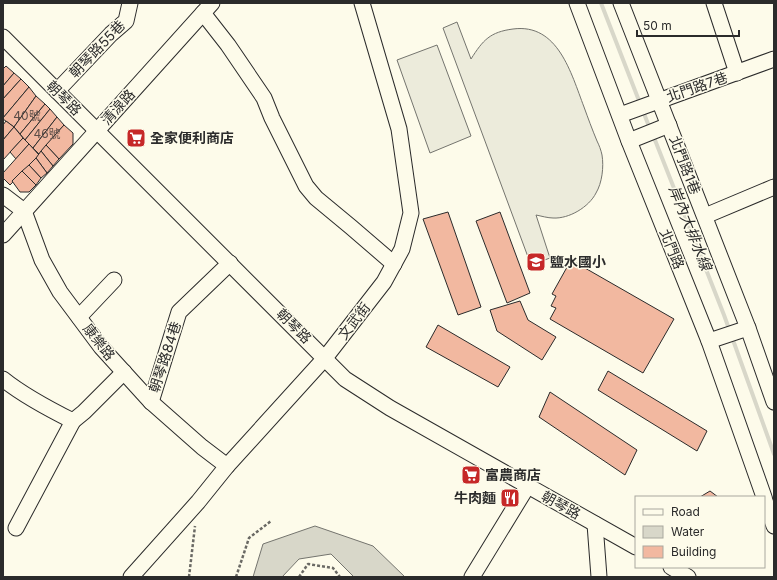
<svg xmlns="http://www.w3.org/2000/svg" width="777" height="580" font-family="Inter,'Noto Sans TC',sans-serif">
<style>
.grass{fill:#ecebdb;stroke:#74746e}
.water{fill:#d8d7c9;stroke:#74746e}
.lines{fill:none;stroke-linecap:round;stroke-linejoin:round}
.stream{stroke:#d8d7c9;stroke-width:4}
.building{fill:#f2b8a0;stroke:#2b2b2b}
.minor-casing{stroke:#2b2b2b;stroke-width:17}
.path{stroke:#6a6964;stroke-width:2.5;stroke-dasharray:3 2;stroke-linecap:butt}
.minor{stroke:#fdfbea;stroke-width:15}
.labels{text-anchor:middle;stroke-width:3;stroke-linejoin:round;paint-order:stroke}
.number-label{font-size:12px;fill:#5d4e48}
.street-label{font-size:14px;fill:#2b2b2b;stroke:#fdfbea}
.poi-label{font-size:14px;font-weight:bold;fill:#2b2b2b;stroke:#fdfbea;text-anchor:start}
.water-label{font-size:15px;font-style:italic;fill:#2b2b2b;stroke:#fdfbea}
</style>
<rect width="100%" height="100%" fill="#fdfbea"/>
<!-- grass -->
<g class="grass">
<path d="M457,22l14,37c12,-19 19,-27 42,-30 45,-6 58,44 71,78 4,11 8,22 13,34 2,4 4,9 5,14 2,12 0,28 -6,38 -7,14 -27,26 -43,25 -5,0 -12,-2 -17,-3l14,43 -19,7 -88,-237z"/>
<polygon points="437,45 471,136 430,153 397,60"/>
</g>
<!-- water -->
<polygon class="water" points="315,526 373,546 405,577 354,577 331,554 299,559 282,577 253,577 263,544"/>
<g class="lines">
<!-- stream -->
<g class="stream">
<polyline points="601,3 650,129"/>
<polyline points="653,135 724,315 774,454"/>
</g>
</g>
<!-- building -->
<g class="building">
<polygon points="6,66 14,73 3,86 3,69"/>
<polygon points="14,73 21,79 3,99 3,86"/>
<polygon points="21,79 29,87 3,118 3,99"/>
<polygon points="29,87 36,96 14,127 3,119 3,118"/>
<polygon points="36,96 45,104 20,134 14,127"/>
<polygon points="45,104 50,109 25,140 20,134"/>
<polygon points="50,109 57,117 33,148 25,140"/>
<polygon points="57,117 64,125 39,154 33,148"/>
<polygon points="6,121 14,127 3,140 3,125"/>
<polygon points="64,125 73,133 73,144 59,159 46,145"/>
<polygon points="14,127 23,138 3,160 3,140"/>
<polygon points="23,138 29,144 16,159 10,152"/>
<polygon points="29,144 39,155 10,185 3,178 3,173"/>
<polygon points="46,145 59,159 53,166 41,151"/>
<polygon points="41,151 53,166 47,173 36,158"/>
<polygon points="36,158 47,173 41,178 29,165"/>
<polygon points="29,165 41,178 36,185 22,171"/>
<polygon points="22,171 36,185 29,192 20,192 12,181"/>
<polygon points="448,212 481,307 458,315 423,219"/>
<polygon points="500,212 530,293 507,303 476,221"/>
<polygon points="571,260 674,319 643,373 550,319 556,308 551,306 556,296 552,294"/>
<polygon points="520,301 528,320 556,337 542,360 497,331 490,310"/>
<polygon points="438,325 510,367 498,387 426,347"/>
<polygon points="608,371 707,431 697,451 598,390"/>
<polygon points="550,392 637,450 625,475 539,417"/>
<polygon points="710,491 718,497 700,497"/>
</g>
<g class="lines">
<!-- minor casing -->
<g class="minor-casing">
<g id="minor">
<polyline points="577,3 629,141 709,341 764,497"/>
<polyline points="621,3 748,328 774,402"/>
<polyline points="714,3 737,73"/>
<polyline points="203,13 228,45 264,98 272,118 306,186 316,198 351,227 394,264"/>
<polyline points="3,37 345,379 390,408 636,547"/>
<polyline points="57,91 111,34 126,21 130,3"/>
<polyline points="620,115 774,59"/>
<polyline points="629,141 669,125"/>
<polyline points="3,195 24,211 42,260 60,292 101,347 151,402 202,447 227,466"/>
<polyline points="705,216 774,187"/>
<polyline points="3,235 212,3"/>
<polyline points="79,317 114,280"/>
<polyline points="709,341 748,328"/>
<path d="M3,379c21,17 46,30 70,42l11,-9 40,-40"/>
<polyline points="151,402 179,312 230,263"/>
<polyline points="764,498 774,526"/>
<polyline points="595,524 599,577"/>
<polyline points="16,528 73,421"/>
<polyline points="671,567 688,577"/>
<polyline points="131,577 198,502 227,466 325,358 384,282 402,249 411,213 399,129 362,3"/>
<polyline points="472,577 527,487"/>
</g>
</g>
<!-- path -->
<g class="path">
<polyline points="189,577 195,526"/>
<polyline points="236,577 249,538 271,521"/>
<polyline points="299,577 308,564 333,568 340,577"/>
</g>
<!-- minor -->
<use href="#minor" class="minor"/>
</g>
<!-- icons -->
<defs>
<g id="supermarket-square" transform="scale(1)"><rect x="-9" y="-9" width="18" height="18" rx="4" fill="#c62828" stroke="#fdfbea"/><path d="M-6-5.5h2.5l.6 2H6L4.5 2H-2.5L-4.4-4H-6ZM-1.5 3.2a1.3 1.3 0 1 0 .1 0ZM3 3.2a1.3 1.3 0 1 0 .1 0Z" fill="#fff"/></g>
<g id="school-square" transform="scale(1)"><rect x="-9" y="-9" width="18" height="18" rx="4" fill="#c62828" stroke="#fdfbea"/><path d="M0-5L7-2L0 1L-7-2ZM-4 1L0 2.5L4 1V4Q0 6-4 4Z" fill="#fff"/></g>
<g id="restaurant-square" transform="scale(1)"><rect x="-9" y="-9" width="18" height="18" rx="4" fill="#c62828" stroke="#fdfbea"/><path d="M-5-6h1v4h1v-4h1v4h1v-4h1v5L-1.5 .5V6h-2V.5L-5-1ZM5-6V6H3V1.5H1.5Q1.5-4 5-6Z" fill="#fff"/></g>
</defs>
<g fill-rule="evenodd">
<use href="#supermarket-square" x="136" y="138"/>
<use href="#school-square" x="536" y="262"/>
<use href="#supermarket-square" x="471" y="475"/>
<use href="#restaurant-square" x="510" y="498"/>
</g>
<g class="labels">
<!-- number labels -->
<g class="number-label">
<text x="27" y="120">40號</text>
<text x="47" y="138">46號</text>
</g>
<!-- street labels -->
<g class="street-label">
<text transform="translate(97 49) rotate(-46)" y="5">朝琴路55巷</text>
<text transform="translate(697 87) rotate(-19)" y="5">北門路7巷</text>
<text transform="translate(64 98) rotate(45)" y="5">朝琴路</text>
<text transform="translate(118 107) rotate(-48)" y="5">清湶路</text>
<text transform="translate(685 165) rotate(69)" y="5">北門路1巷</text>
<text transform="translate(672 249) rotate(68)" y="5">北門路</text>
<text transform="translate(354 321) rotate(-52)" y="5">文武街</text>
<text transform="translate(294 326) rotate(45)" y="5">朝琴路</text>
<text transform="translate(99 342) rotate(52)" y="5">康樂路</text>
<text transform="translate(165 357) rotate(-72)" y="5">朝琴路84巷</text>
<text transform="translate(561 505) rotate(29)" y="5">朝琴路</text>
</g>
<!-- poi labels -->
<g class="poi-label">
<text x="150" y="143">全家便利商店</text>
<text x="550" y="267">鹽水國小</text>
<text x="485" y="480">富農商店</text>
<text x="496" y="503" text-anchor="end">牛肉麵</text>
</g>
<!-- water labels -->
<g class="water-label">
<text transform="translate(690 228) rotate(68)" y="5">岸內大排水線</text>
</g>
</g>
<!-- border -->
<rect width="777" height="580" fill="none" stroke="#2b2b2b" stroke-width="8"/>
<!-- legend -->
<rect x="635" y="496" width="130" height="72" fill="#fdfbea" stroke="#a9a89e"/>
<rect x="643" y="509" width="20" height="6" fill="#fdfbea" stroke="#a9a89e"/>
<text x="671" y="516" font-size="12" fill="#2b2b2b">Road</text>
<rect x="643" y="526" width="20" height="12" fill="#d8d7c9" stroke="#a9a89e"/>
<text x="671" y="536" font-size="12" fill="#2b2b2b">Water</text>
<rect x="643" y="546" width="20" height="12" fill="#f2b8a0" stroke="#a9a89e"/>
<text x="671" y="556" font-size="12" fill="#2b2b2b">Building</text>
<!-- scale -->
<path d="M637 30v6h102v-6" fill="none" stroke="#2b2b2b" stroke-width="2"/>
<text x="643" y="30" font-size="12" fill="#2b2b2b" stroke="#fdfbea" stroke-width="3" paint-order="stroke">50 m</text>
</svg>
